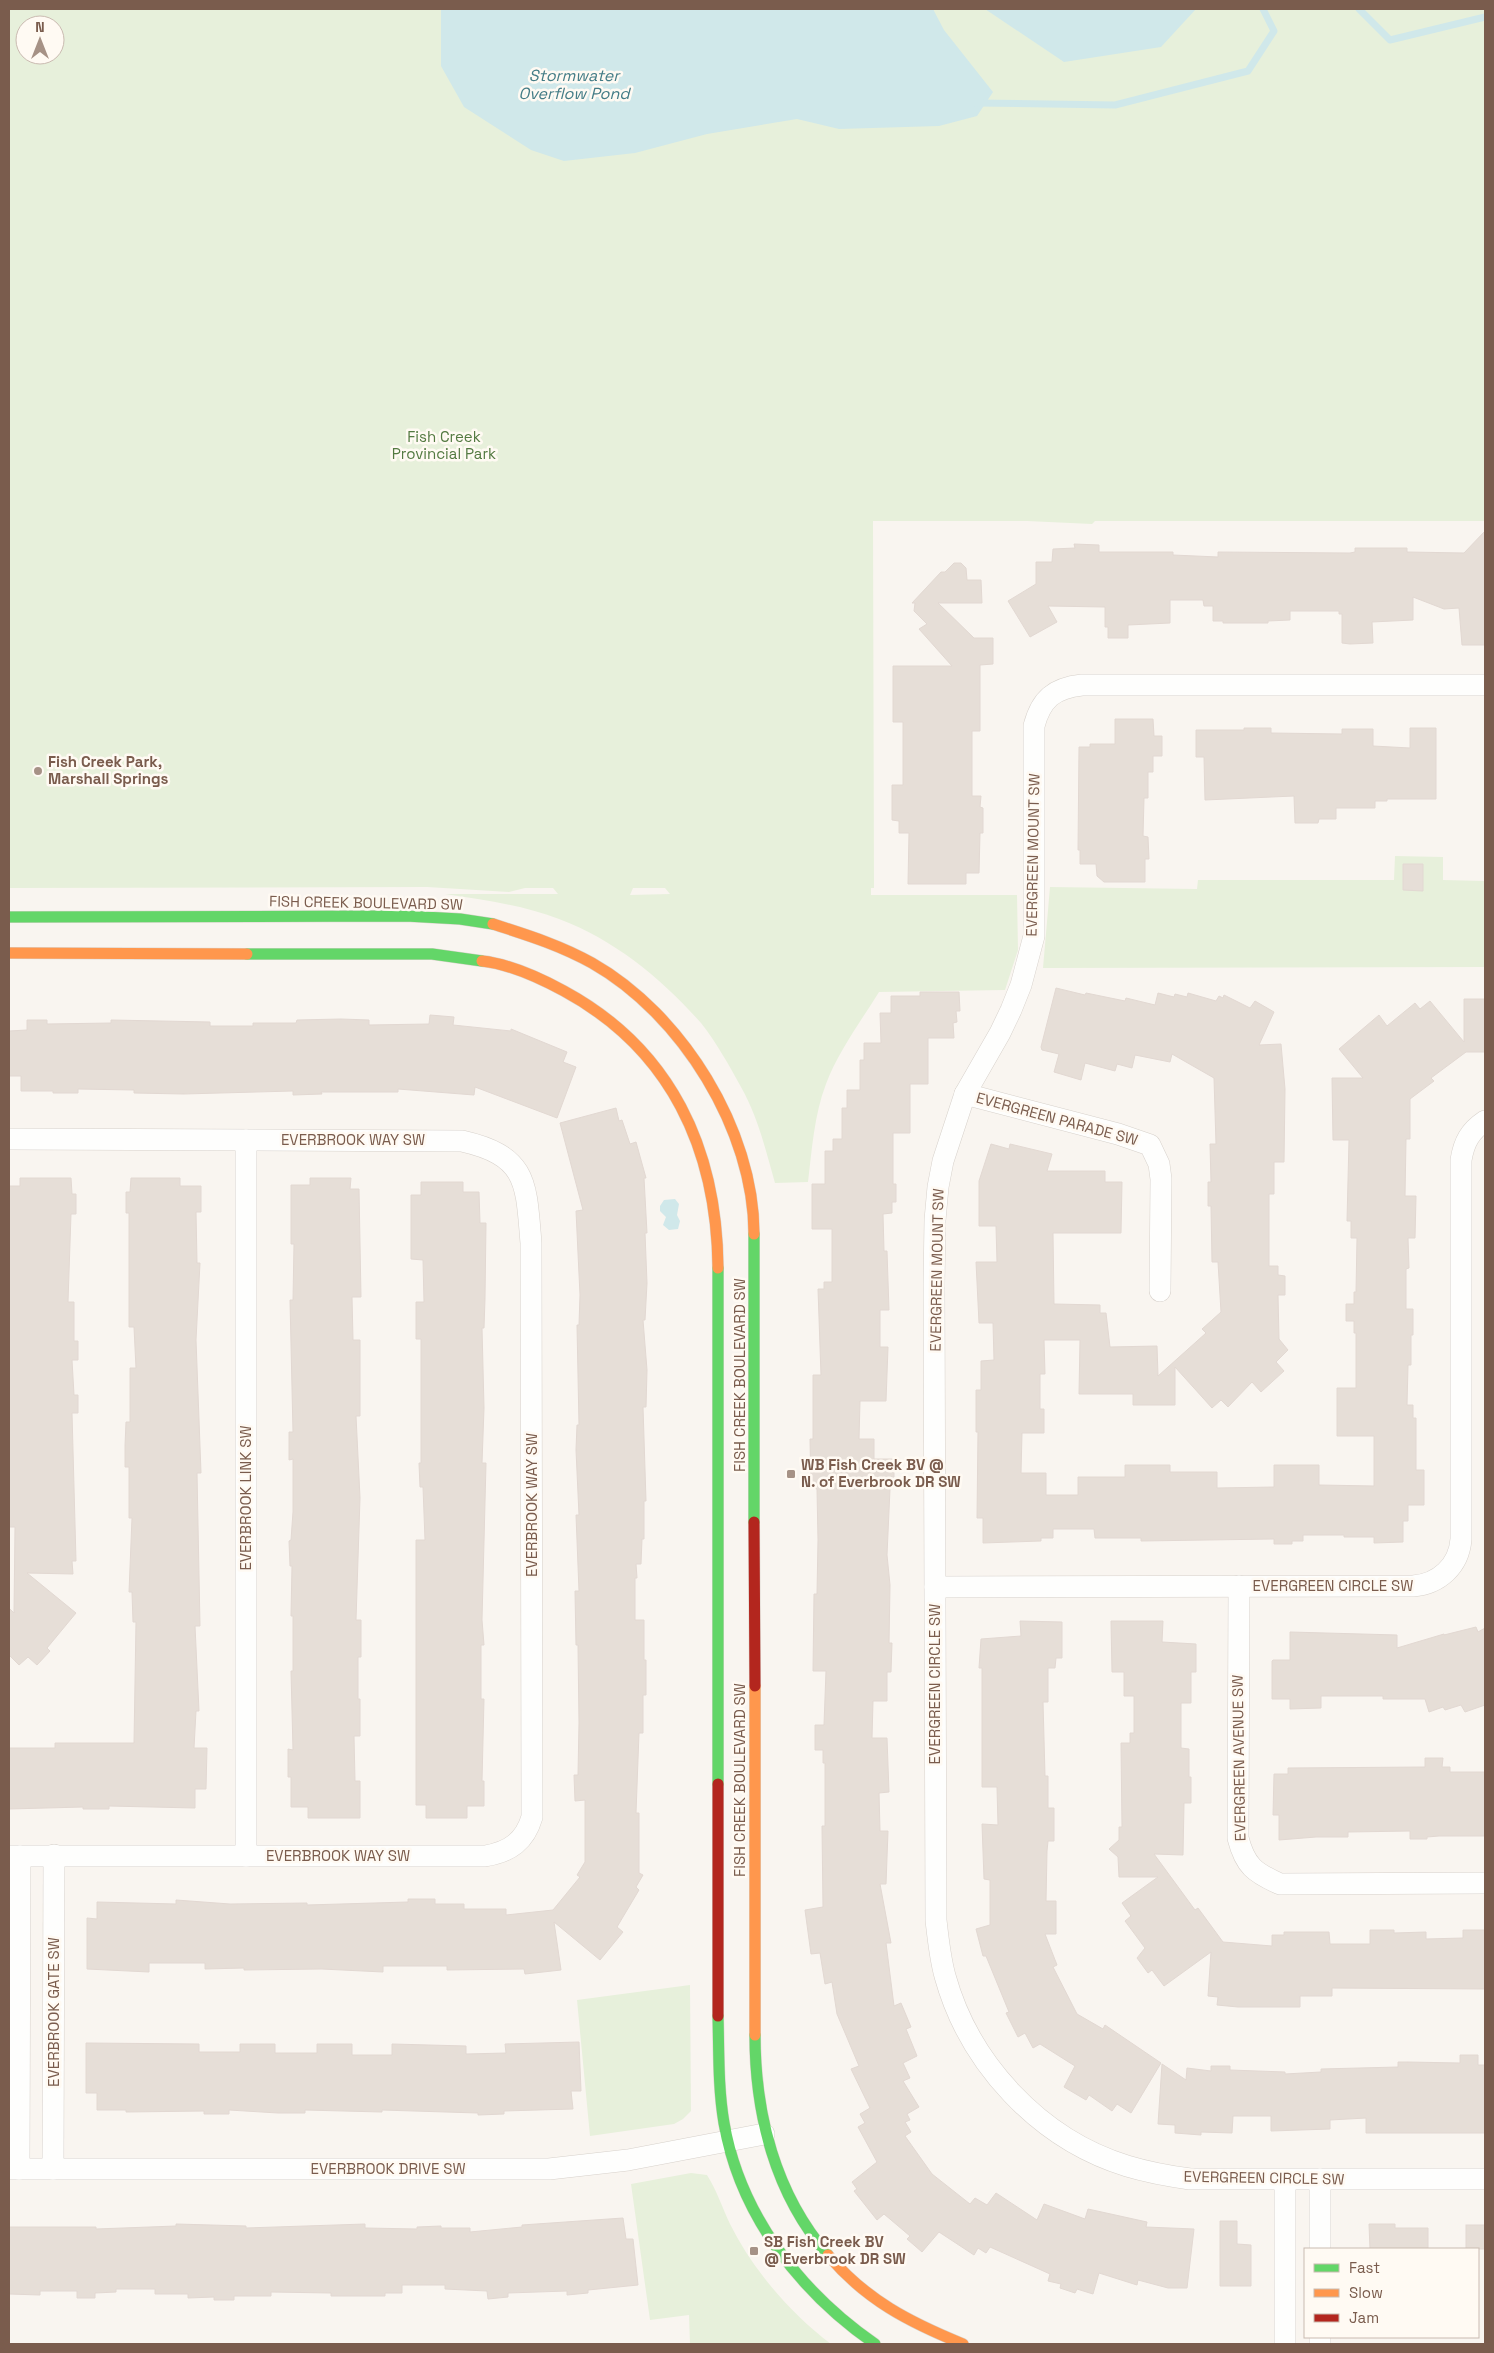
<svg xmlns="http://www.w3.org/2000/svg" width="1494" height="2353" font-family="'Space Grotesk',sans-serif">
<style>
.green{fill:#e7f0db;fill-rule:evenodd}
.water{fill:#d0e8ea}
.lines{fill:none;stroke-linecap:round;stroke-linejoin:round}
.stream{stroke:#d0e8ea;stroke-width:7}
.building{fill:#e6ded7;stroke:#e2d8d2}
.street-casing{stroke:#d7d1cb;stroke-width:22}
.fast-casing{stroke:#d9d2cb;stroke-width:12}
.slow-casing{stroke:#d9d2cb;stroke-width:12}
.jam-casing{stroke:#d9d2cb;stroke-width:12}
.street{stroke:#fefefd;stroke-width:21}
.fast{stroke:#63d668;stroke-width:11}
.slow{stroke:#ff974d;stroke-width:11}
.jam{stroke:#b3261e;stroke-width:11}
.poi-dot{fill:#a69286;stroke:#fffaf3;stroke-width:2}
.labels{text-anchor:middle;stroke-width:5;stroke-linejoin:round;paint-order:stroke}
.park-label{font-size:15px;fill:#537a41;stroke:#fffaf3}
.poi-label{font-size:15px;font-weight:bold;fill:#7a5c4d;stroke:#fffaf3;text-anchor:start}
.street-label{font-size:15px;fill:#7a5c4d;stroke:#fffaf3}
.water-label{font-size:16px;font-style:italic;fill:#437c86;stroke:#fffaf3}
</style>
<rect width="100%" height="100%" fill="#f9f5f0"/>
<!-- green -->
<g class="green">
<path d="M9,9h1476v512h-390l-3,3 -65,-3h-154l1,367h-3v7h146l1,55 -13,40 -126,2c-18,29 -41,60 -53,92 -12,31 -14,66 -18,98l-33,1c-9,-32 -17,-66 -34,-96 -10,-19 -27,-48 -40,-64 -39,-44 -86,-83 -142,-104 -37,-14 -75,-19 -114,-25h113l-5,-6h-28l-16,4 -82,-5 -418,1zM25,25h30v30h-30zM633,888h32l5,6 -40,1z"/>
<polygon points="1395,856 1443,857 1443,880 1485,881 1485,967 1043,968 1050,887 1197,889 1198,880 1394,880"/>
<polygon points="690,1985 691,2111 683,2119 674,2124 590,2136 577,2000"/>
<path d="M691,2173l16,2c10,16 15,32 23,49 23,46 60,89 101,120h-141l-1,-29 -39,5 -19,-136z"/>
</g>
<!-- water -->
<g class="water">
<polygon points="441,9 933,9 944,30 993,92 977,116 939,126 839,129 797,119 707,134 635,153 564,161 531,150 464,107 441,66"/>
<polygon points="985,9 1196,9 1161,47 1064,62"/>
<polygon points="664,1200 675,1199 679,1204 677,1215 680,1221 678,1229 669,1230 663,1225 666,1217 660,1211 660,1206"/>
</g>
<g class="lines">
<!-- stream -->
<g class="stream">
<polyline points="1359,9 1390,40 1485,17"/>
<polyline points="976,103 1115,105 1248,71 1274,31 1263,9"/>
</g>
</g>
<!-- building -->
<g class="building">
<polygon points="1485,531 1485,645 1462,645 1459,608 1444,609 1413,597 1413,620 1372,622 1373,643 1350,644 1342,643 1342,614 1339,614 1339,611 1290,611 1290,620 1268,621 1268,623 1223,623 1223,621 1213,621 1213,606 1204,606 1203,600 1170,600 1170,623 1128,625 1128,638 1108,638 1108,627 1105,627 1105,607 1048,606 1057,622 1030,637 1008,601 1036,584 1036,562 1052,562 1053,549 1075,548 1074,544 1099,545 1099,552 1173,552 1173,555 1218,557 1218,552 1350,553 1355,552 1355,548 1407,548 1407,552 1464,553"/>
<polygon points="954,563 961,563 966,568 967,580 981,580 982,603 938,603 974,638 993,638 993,664 980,665 980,731 972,731 972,796 981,796 980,807 983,808 983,833 980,833 979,873 966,873 966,884 908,884 909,833 899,833 899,821 892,820 892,785 903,785 903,722 893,722 893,666 952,666 919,629 927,624 914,611 915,603 912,603 941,572 945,572"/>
<polygon points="1115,719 1153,719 1154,736 1162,736 1162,756 1153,756 1153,772 1148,772 1148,798 1144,798 1143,836 1148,837 1149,859 1145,859 1145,882 1104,882 1097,876 1096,864 1080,864 1080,850 1078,850 1079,747 1090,747 1090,744 1115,744"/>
<polygon points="1244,728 1271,728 1271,733 1342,734 1342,729 1373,729 1373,746 1410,748 1410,728 1436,728 1436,799 1387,799 1387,801 1375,801 1375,808 1336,808 1336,819 1319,819 1318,823 1295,823 1294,796 1205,800 1204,757 1196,757 1196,730 1244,730"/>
<polygon points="1403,864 1423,864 1423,891 1403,890"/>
<polygon points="1056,988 1085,995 1086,993 1125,1001 1126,998 1155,1005 1158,993 1174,997 1175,994 1187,997 1188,993 1216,1001 1219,996 1223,998 1224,995 1250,1008 1255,1001 1274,1012 1259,1045 1281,1044 1285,1089 1284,1162 1274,1162 1274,1194 1269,1194 1269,1266 1278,1266 1278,1275 1285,1276 1285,1295 1278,1295 1279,1339 1288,1350 1276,1362 1284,1371 1261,1392 1252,1382 1228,1407 1221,1400 1212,1408 1175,1367 1175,1405 1133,1405 1133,1394 1079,1394 1080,1340 1044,1340 1045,1374 1040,1374 1040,1409 1044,1409 1044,1433 1022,1433 1021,1473 1046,1473 1046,1495 1078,1495 1078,1477 1125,1477 1125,1465 1170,1465 1170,1472 1217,1472 1217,1488 1274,1487 1274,1465 1319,1465 1319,1485 1374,1486 1374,1436 1337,1436 1337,1388 1356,1388 1356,1333 1354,1333 1354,1321 1346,1321 1346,1304 1354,1304 1354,1292 1356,1292 1357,1238 1351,1238 1351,1221 1347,1221 1349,1140 1333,1140 1332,1078 1363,1078 1339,1049 1379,1015 1387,1026 1415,1003 1420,1009 1430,1001 1464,1042 1464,999 1485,999 1485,1052 1466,1052 1431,1078 1434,1081 1410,1099 1410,1139 1406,1139 1405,1196 1416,1196 1415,1238 1408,1238 1409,1268 1406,1269 1406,1309 1413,1309 1413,1335 1411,1335 1411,1365 1408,1365 1407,1405 1413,1405 1413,1418 1416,1418 1416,1470 1424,1470 1424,1505 1408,1505 1408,1521 1403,1521 1403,1542 1374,1543 1374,1537 1344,1537 1344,1535 1303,1535 1303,1541 1292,1541 1292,1544 1274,1544 1274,1539 1141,1541 1141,1538 1095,1538 1094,1529 1053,1529 1053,1538 1041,1538 1041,1541 983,1543 983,1518 977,1518 978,1432 976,1432 976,1390 981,1390 981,1361 994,1360 993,1323 979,1323 976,1262 997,1262 996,1226 979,1226 979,1181 991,1144 1009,1149 1010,1144 1052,1154 1047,1171 1105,1171 1105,1182 1122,1182 1121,1233 1053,1233 1054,1304 1100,1305 1100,1313 1106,1313 1110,1347 1157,1346 1158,1376 1206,1333 1202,1329 1221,1312 1218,1262 1212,1262 1211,1206 1208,1206 1208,1182 1211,1182 1210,1144 1216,1144 1214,1078 1172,1054 1170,1062 1135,1055 1132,1068 1117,1064 1115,1071 1085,1063 1081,1080 1054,1072 1059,1054 1042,1050 1041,1047"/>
<polygon points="920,992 959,992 960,1011 956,1011 957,1022 953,1023 954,1038 928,1038 928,1084 910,1084 910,1133 893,1133 893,1184 896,1184 896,1202 892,1202 892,1213 883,1214 884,1251 887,1251 889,1310 880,1310 880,1347 888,1347 886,1401 860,1401 859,1439 874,1439 874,1459 894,1459 894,1477 891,1477 890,1489 887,1555 890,1585 889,1643 892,1643 891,1672 887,1672 887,1701 873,1701 872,1738 887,1738 889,1792 879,1793 880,1831 888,1831 886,1884 880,1884 891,1943 886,1943 894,2006 901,2003 911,2027 906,2029 917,2056 903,2063 910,2078 903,2081 919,2107 907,2114 910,2120 905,2122 911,2132 905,2136 932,2174 970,2204 975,2198 987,2205 996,2193 1037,2220 1044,2204 1085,2219 1088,2209 1147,2222 1146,2227 1194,2229 1187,2288 1168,2288 1138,2280 1137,2285 1099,2273 1093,2294 1077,2289 1075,2293 1060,2288 1061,2284 1048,2281 1050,2274 990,2247 986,2253 978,2248 974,2255 939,2232 922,2252 907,2239 910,2236 884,2214 877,2220 854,2191 857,2189 852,2182 877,2162 858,2127 865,2123 860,2114 870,2108 851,2069 859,2066 837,2014 832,1982 825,1984 820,1953 811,1954 805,1910 823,1907 822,1826 825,1826 825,1763 823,1763 823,1750 815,1750 815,1725 824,1725 826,1671 813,1671 814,1594 817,1594 818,1540 817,1489 811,1487 810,1439 813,1439 813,1375 821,1375 818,1289 824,1289 824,1282 832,1282 832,1229 812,1229 812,1184 825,1184 825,1151 833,1151 833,1139 842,1139 842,1108 847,1108 847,1090 860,1090 860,1060 864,1060 864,1043 881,1043 880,1013 891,1013 891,996 920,996"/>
<polygon points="430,1015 454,1017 453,1025 511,1031 511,1029 567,1052 563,1062 576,1067 557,1118 475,1087 474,1095 398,1089 398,1092 321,1092 322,1094 293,1095 293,1091 184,1094 134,1093 134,1090 78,1089 78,1093 53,1093 53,1091 21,1091 21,1076 9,1076 9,1031 27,1030 27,1020 47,1020 47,1024 111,1023 111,1020 210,1022 210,1026 253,1026 253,1023 296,1023 297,1020 341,1019 369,1020 369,1025 429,1024"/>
<polygon points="616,1108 619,1121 622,1120 630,1144 636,1142 646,1178 644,1178 647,1233 645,1233 647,1283 645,1320 643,1320 647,1370 646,1407 643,1407 646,1501 644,1501 644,1539 642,1539 641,1564 636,1564 637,1578 635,1578 635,1620 644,1620 644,1660 646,1660 646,1695 643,1695 643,1733 639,1733 636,1813 639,1813 639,1873 643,1875 636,1887 639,1890 617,1927 623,1932 600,1960 554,1922 561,1970 525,1974 524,1969 447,1970 447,1966 383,1966 383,1972 322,1969 244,1970 244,1968 205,1969 205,1963 149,1963 149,1972 87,1969 87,1918 97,1919 97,1902 176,1904 176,1900 230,1904 307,1903 307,1905 408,1902 408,1899 435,1899 435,1904 464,1904 464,1909 506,1909 506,1915 553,1910 580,1877 577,1875 585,1862 585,1800 575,1801 574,1775 578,1775 579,1723 578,1645 576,1645 575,1591 579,1591 576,1515 579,1515 576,1450 577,1425 579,1425 577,1325 579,1325 580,1295 576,1211 583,1210 560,1123"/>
<polygon points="20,1178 71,1178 72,1194 76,1194 76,1214 71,1214 68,1302 74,1302 74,1341 78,1341 78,1360 72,1360 74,1395 78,1395 78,1413 72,1413 76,1561 72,1561 73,1574 27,1573 76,1613 47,1648 50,1651 37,1665 28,1657 19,1665 9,1655 9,1608 14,1613 15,1527 9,1527 9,1186 20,1186"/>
<polygon points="131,1178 180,1178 180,1186 201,1186 201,1212 196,1212 197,1263 200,1263 196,1340 201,1473 197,1473 200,1626 195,1626 199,1711 196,1711 194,1748 207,1748 206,1789 195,1789 195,1808 109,1806 109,1809 83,1809 83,1807 9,1809 9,1748 55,1748 55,1743 134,1743 136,1622 133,1622 132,1592 129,1592 132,1518 129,1518 129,1467 125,1467 125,1446 126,1422 130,1422 130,1368 136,1368 134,1327 129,1327 129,1213 126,1213 126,1192 130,1192"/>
<polygon points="310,1178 351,1178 350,1189 359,1189 361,1297 352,1297 353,1340 360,1340 360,1416 356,1416 360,1498 356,1620 361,1620 361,1657 358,1657 358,1699 360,1699 360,1736 354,1736 355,1781 360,1781 360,1818 308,1818 308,1807 291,1807 291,1777 288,1777 288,1749 293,1750 291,1671 293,1671 293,1616 291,1616 292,1566 290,1566 289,1541 291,1540 293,1512 293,1459 289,1460 289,1432 293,1432 290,1300 293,1300 294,1244 291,1244 291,1185 310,1185"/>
<polygon points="421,1182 463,1182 463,1192 479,1192 480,1223 486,1223 485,1298 484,1328 482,1328 484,1408 482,1463 486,1463 482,1620 484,1645 481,1645 481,1699 484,1699 482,1781 484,1781 484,1806 467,1806 467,1818 426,1818 426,1805 416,1805 416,1540 425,1540 423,1487 420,1487 419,1463 421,1463 421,1339 416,1339 416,1302 424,1302 423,1260 411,1259 411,1195 421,1195"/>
<polygon points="1020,1621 1062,1622 1062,1658 1056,1658 1055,1668 1048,1668 1048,1702 1043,1702 1045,1776 1048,1776 1048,1808 1054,1808 1054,1841 1048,1841 1047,1851 1046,1901 1056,1901 1056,1934 1045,1934 1057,1965 1053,1967 1077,2014 1103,2029 1105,2025 1161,2063 1131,2113 1117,2104 1112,2111 1089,2095 1086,2100 1064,2087 1075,2066 1040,2044 1033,2048 1025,2033 1018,2037 1006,2013 1009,2012 986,1956 983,1956 976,1929 990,1925 990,1880 984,1879 982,1824 998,1825 997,1787 982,1787 982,1668 979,1668 981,1639 1021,1636"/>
<polygon points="1111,1621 1163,1621 1162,1642 1196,1644 1196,1672 1191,1672 1191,1703 1181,1703 1181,1748 1189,1749 1189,1777 1191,1777 1191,1803 1184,1803 1183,1855 1154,1854 1195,1910 1198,1908 1223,1942 1272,1946 1272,1935 1284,1935 1284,1932 1329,1932 1330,1944 1370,1944 1370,1930 1394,1930 1394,1933 1426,1932 1426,1939 1463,1938 1463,1930 1485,1930 1485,1989 1332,1988 1332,1996 1300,1996 1300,2007 1238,2007 1217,2005 1218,1997 1208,1996 1211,1952 1164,1986 1152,1970 1148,1973 1137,1958 1145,1948 1125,1921 1131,1916 1122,1903 1158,1877 1119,1877 1118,1857 1109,1849 1119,1840 1119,1827 1122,1827 1121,1743 1130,1743 1130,1733 1134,1733 1134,1696 1124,1696 1124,1672 1112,1672"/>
<polygon points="1476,1627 1478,1632 1485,1628 1485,1705 1465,1712 1461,1705 1445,1710 1443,1707 1429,1712 1425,1699 1383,1699 1383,1696 1321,1696 1321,1708 1290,1709 1290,1699 1272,1699 1272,1661 1273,1660 1290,1660 1290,1632 1397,1635 1397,1648 1444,1634 1444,1635"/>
<polygon points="1425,1758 1443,1758 1442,1767 1450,1767 1450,1772 1485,1772 1485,1836 1439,1836 1427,1837 1427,1839 1410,1839 1410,1831 1348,1832 1348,1837 1316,1837 1279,1840 1279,1815 1273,1815 1274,1774 1288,1774 1288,1768 1425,1767"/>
<polygon points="579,2042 581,2091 571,2091 573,2109 504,2111 504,2114 478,2115 478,2113 382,2110 382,2112 305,2110 305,2113 278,2113 229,2110 229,2114 204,2114 204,2111 126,2112 126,2110 97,2110 97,2093 86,2093 86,2043 199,2044 199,2052 240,2052 240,2044 275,2044 275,2053 317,2053 317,2044 352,2044 352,2055 392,2055 392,2044 466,2046 466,2054 506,2053 505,2044"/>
<polygon points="1460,2055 1478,2055 1478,2065 1485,2065 1485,2133 1366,2133 1366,2118 1330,2120 1330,2129 1271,2131 1271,2116 1233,2116 1232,2133 1201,2132 1201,2135 1175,2133 1175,2125 1158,2124 1162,2064 1186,2080 1187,2068 1211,2071 1211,2066 1230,2066 1230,2070 1285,2072 1285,2074 1321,2072 1321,2069 1398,2067 1398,2062 1407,2062 1460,2063"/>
<polygon points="623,2218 626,2239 633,2239 638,2285 588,2290 588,2293 567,2295 567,2291 508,2293 508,2297 488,2299 487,2291 445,2289 445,2285 402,2285 402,2293 385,2293 385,2296 331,2296 331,2293 271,2292 271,2296 234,2296 234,2300 214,2300 214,2297 188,2298 188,2294 155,2294 155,2289 116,2289 116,2292 95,2293 95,2298 77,2298 77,2291 40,2291 40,2295 9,2294 9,2227 96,2227 96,2229 176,2226 176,2224 246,2226 246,2228 365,2224 365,2228 417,2229 417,2227 441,2226 441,2228 470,2228 470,2232 522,2227 522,2225"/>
<polygon points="1220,2221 1237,2221 1237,2244 1251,2245 1251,2286 1220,2286"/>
<polygon points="1369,2224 1395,2224 1395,2228 1428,2228 1428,2249 1370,2249"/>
<rect x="1466" y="2225" width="19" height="24"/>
</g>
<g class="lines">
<!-- street casing -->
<g class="street-casing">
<g id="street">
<path d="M1485,685h-403c-28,3 -41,14 -48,41v210l-13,49 -10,25 -11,23 -35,61 -22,67 -5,26 -3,33 -1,64 2,636c2,18 4,38 9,56 24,87 94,163 182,190 20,6 41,10 63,13h295"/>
<polyline points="965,1094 1118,1134 1150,1145 1159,1164 1161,1179 1160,1291"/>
<path d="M9,1139l453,2c66,15 64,42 69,102l1,574c-7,24 -22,35 -47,39h-476"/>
<polyline points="246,1140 246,1856"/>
<path d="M1239,1586l-1,252c7,28 17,35 42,46l205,-1"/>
<path d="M935,1587l478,-1c26,-2 46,-20 48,-47v-379c3,-18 9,-29 24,-39"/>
<polyline points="9,2169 549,2169 628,2160 764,2134"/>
<polyline points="19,2169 20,1856"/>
<polyline points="53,2169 54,1855"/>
<polyline points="1320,2179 1320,2249"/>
<polyline points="1285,2180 1285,2344"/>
<polyline points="1320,2337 1320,2344"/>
</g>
</g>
<!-- fast casing -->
<g class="fast-casing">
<g id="fast">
<polyline points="9,917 406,916 460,919 493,924"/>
<polyline points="247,954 432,954 482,961"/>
<polyline points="754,1234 754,1522"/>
<polyline points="718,1784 718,1268"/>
<path d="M718,2016c1,36 0,72 6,107 16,92 76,169 151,221"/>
<path d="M755,2035c0,79 20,159 73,220"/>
</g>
</g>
<!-- slow casing -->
<g class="slow-casing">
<g id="slow">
<path d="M493,924c34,11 67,21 99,39 90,51 162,167 162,271"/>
<polyline points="9,953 247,954"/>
<path d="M482,961c28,3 58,17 82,30 107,58 153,158 154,277"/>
<polyline points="755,1686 755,2035"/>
<path d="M828,2255c38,45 81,67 135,89"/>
</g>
</g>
<!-- jam casing -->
<g class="jam-casing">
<g id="jam">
<polyline points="754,1522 755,1686"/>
<polyline points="718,2016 718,1784"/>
</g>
</g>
<!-- street -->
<use href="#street" class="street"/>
<!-- fast -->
<use href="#fast" class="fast"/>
<!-- slow -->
<use href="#slow" class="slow"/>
<!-- jam -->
<use href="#jam" class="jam"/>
</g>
<!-- markers -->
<g class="poi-dot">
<circle cx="38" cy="771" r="5"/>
<rect x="786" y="1469" width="10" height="10" rx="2.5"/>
<rect x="749" y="2246" width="10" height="10" rx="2.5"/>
</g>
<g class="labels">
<!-- park labels -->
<g class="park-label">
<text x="444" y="442">Fish Creek<tspan x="444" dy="17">Provincial Park</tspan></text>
</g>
<!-- poi labels -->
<g class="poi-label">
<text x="48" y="767">Fish Creek Park,<tspan x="48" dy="17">Marshall Springs</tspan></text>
<text x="801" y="1470">WB Fish Creek BV @<tspan x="801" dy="17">N. of Everbrook DR SW</tspan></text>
<text x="764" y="2247">SB Fish Creek BV<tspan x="764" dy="17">@ Everbrook DR SW</tspan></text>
</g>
<!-- street labels -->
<g class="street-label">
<text transform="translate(1033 855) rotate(-89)" y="5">EVERGREEN MOUNT SW</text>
<text transform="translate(366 903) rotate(1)" y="5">FISH CREEK BOULEVARD SW</text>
<text transform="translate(1057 1119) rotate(15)" y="5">EVERGREEN PARADE SW</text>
<text x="353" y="1145">EVERBROOK WAY SW</text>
<text transform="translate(937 1270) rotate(-89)" y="5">EVERGREEN MOUNT SW</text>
<text transform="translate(740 1375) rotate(-90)" y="5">FISH CREEK BOULEVARD SW</text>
<text transform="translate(246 1498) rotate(-90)" y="5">EVERBROOK LINK SW</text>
<text transform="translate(532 1505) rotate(-90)" y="5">EVERBROOK WAY SW</text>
<text x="1333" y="1591">EVERGREEN CIRCLE SW</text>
<text transform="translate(935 1684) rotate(-90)" y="5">EVERGREEN CIRCLE SW</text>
<text transform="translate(1239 1758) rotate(-91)" y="5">EVERGREEN AVENUE SW</text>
<text transform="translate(740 1780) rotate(-90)" y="5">FISH CREEK BOULEVARD SW</text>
<text x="338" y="1861">EVERBROOK WAY SW</text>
<text transform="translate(54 2012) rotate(-90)" y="5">EVERBROOK GATE SW</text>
<text x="388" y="2174">EVERBROOK DRIVE SW</text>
<text transform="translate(1264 2178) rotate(1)" y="5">EVERGREEN CIRCLE SW</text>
</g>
<!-- water labels -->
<g class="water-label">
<text x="574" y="81">Stormwater<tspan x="574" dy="18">Overflow Pond</tspan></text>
</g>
</g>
<!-- border -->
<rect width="1494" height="2353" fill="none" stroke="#7a5c4d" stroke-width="20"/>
<!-- legend -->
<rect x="1304" y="2248" width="175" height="90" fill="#fffaf3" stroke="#cabbb1"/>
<rect x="1314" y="2264" width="25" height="8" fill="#63d668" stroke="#cabbb1"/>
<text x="1349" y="2273" font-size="15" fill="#7a5c4d">Fast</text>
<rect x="1314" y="2289" width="25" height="8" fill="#ff974d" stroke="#cabbb1"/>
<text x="1349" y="2298" font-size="15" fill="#7a5c4d">Slow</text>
<rect x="1314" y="2314" width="25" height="8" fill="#b3261e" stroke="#cabbb1"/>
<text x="1349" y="2323" font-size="15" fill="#7a5c4d">Jam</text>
<!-- north arrow -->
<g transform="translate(40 40)"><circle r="24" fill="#fffaf3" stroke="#cabbb1"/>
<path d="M0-4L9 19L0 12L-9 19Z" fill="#a69286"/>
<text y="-8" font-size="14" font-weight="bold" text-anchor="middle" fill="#7a5c4d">N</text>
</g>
</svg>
